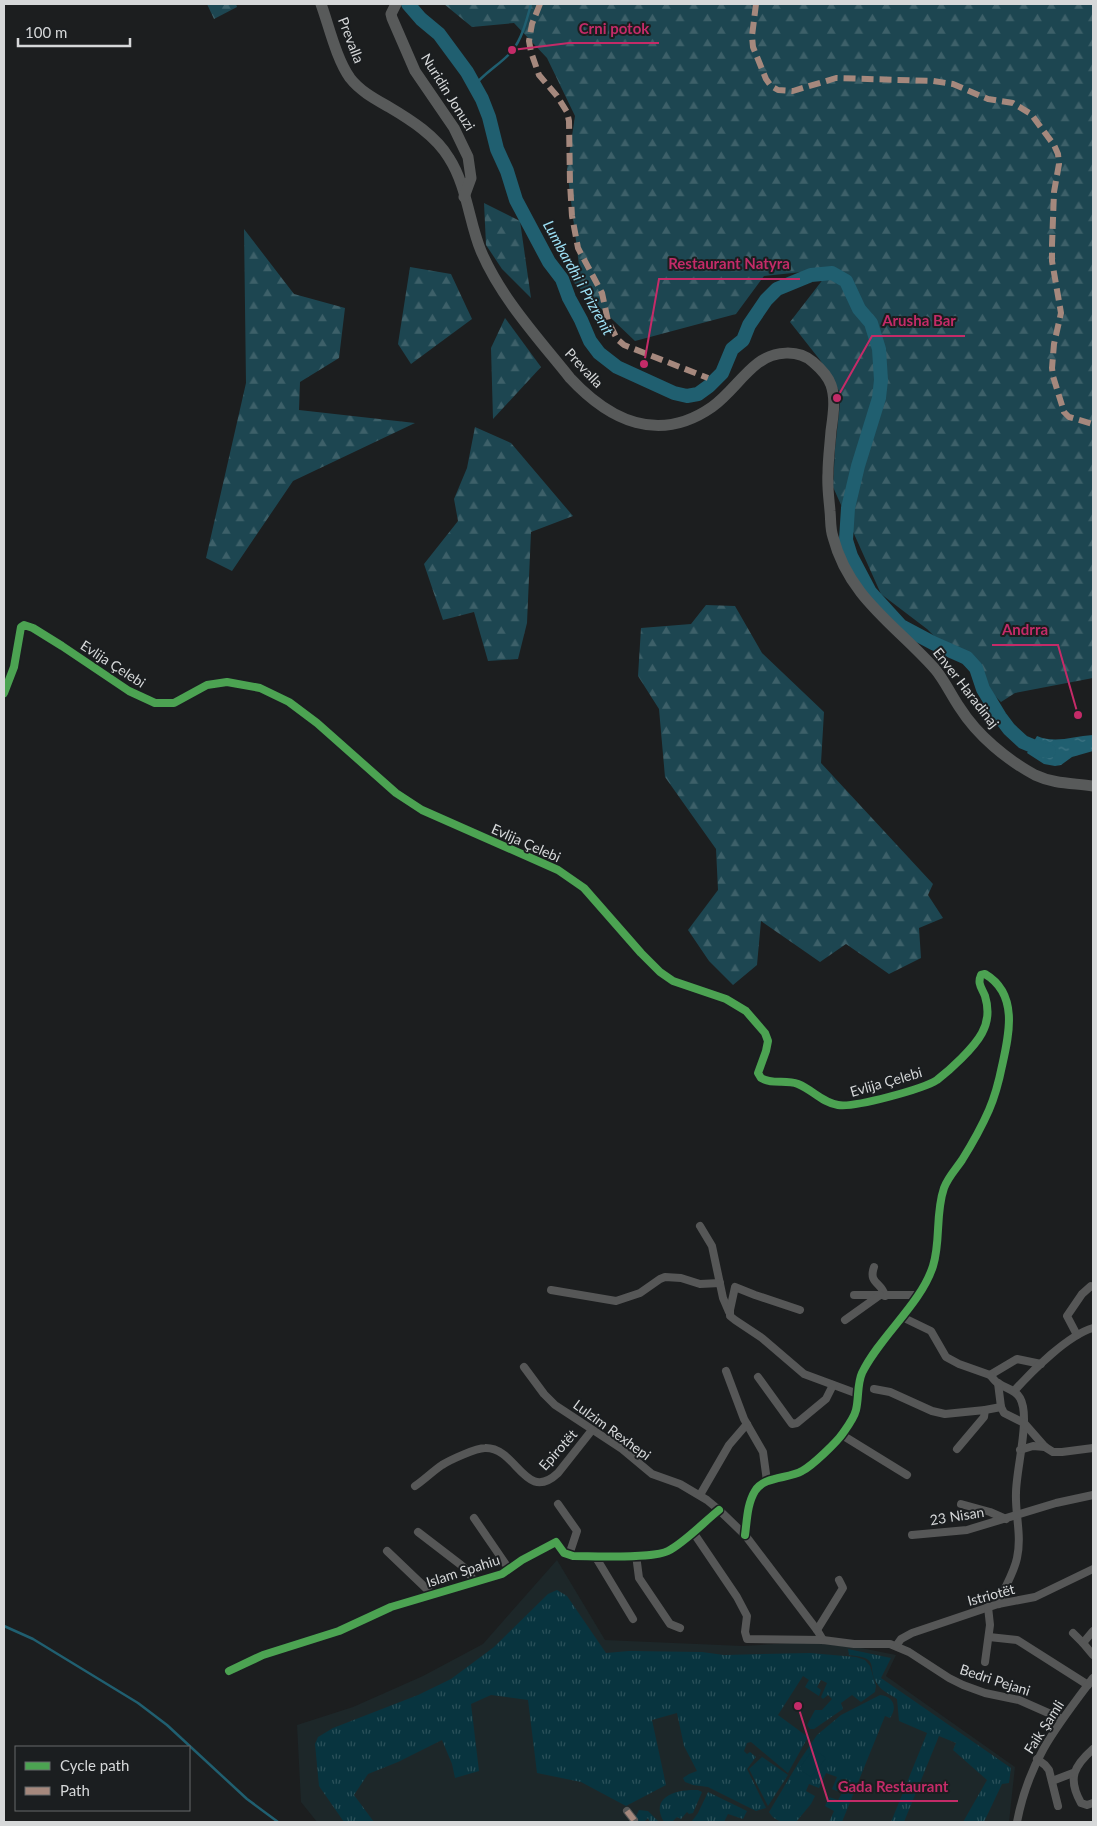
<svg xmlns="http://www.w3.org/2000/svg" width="1097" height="1826" font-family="Lato,sans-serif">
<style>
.built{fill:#1d2729}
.grass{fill:url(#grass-tufts)}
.forest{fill:url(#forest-firs)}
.pitch{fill:#08343f}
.water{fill:url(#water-ripples)}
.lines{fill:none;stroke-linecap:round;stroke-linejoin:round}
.stream{stroke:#205f70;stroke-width:2.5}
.river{stroke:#205f70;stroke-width:14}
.street{stroke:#565757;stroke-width:8}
.secondary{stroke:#585a5a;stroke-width:11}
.quiet{stroke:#a5887d;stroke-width:6;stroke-dasharray:12 6;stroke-linecap:butt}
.cycleway-casing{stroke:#1b1e20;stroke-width:11}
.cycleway{stroke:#4ca352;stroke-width:8}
.labels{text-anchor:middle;stroke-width:4;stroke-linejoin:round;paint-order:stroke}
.street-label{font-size:14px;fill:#d6d8d9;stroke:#1b1e20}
.water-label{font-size:15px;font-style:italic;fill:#9de0f5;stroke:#1b1e20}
.leader{fill:none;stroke:#c42b68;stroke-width:2}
.callout-dot{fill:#c42b68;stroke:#1b1e20;stroke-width:2}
.callout-label{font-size:15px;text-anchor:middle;font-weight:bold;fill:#c42b68;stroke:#1b1e20;stroke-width:4;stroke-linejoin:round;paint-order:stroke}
</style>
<defs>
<pattern id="grass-tufts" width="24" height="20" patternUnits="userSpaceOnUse" patternTransform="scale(1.25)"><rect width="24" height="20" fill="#08343f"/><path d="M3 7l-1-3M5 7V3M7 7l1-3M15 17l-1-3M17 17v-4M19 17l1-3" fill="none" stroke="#2b515a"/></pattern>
<pattern id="forest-firs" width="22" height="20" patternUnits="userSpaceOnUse" patternTransform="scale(1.25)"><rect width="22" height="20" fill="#1d4651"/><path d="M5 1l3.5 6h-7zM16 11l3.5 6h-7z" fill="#3d6069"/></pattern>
<pattern id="water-ripples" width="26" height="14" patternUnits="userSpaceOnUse" patternTransform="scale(1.25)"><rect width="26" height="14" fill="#205f70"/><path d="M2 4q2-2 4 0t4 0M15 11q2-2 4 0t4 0" fill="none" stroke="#407584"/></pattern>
</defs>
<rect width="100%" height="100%" fill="#1c1e1f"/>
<!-- built -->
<polygon class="built" points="557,1560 605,1640 743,1646 806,1642 861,1648 896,1655 886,1676 1015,1767 1009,1822 317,1822 301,1802 297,1725 353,1707 423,1676 483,1644"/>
<!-- grass -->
<g class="grass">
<polygon points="557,1590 567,1596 606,1653 629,1651 702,1652 724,1655 810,1653 856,1657 865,1660 870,1666 876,1686 875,1692 861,1702 852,1695 841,1703 843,1709 814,1729 810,1729 807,1725 815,1710 822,1710 832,1699 828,1695 823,1699 821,1697 827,1683 821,1680 817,1687 821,1690 819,1696 805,1687 809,1680 803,1676 778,1715 808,1737 788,1773 751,1742 747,1743 744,1751 747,1754 750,1752 756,1757 747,1769 766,1808 756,1811 708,1787 693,1785 685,1782 683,1778 689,1774 697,1771 684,1746 677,1713 652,1720 666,1785 626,1806 581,1782 537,1773 528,1700 491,1695 471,1704 479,1771 455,1778 452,1764 442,1740 398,1762 368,1774 354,1795 374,1822 344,1822 319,1786 315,1744 318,1737 333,1728 418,1695 451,1679 494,1647 548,1594"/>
<path d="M848,1649l43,9 -10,20 130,90 -2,15 -7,1 -18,38h-21l24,-42 -34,-30 3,-7 -17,-7 -35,86h-13l36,-89 -28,-12 -2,-22c-6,-4 -15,-8 -19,-14 -13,-17 5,-27 -29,-30z"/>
<path d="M880,1695c13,1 18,12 10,23l-5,-2 -43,106h-13l5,-11 -9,-5 4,-9 9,3 4,-7 -10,-4 5,-12 -11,-4 -7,15 -10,-4 -3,7 9,5 -4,8 -15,18c-11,0 -21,1 -27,-10l31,-52 17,-25 24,-20z"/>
<polygon points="758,1754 788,1775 768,1806 749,1769 762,1757"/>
<path d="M698,1790l4,2 -9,21 -4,1 -2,-2 -6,7 -4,-2 -5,5h-8c-15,-26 13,-33 34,-32z"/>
<polygon points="708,1792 747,1811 743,1819 728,1814 724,1822 695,1822 692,1821 698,1813"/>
<polygon points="639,1810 648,1811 659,1822 650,1822 648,1818 644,1822 639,1822 636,1816"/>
</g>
<!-- forest -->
<g class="forest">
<polygon points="207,4 236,4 237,7 214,19"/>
<polygon points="444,4 1093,4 1093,678 1015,693 1001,702 927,629 881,594 833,487 835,449 841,394 820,360 790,322 831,269 764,276 736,314 635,341 571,280 579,265 567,169 575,116 547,58 514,23 472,27"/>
<polygon points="484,203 520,221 531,298 502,269 486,245"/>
<polygon points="244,229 294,294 345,308 339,358 300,382 299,410 415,423 293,481 232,571 206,558 246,383"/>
<polygon points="410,267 451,274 472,319 411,364 398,344"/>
<polygon points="505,318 541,367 493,419 491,348"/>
<polygon points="475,427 511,443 573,516 531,532 527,623 518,659 488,661 474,612 443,620 424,564 458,521 454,499 467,468"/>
<polygon points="706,605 735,606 762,653 824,712 821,763 933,884 928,895 943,918 919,928 921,958 889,974 846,944 820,962 761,921 757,965 733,985 709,961 688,930 718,890 716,849 665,777 659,709 638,676 641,628 691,624"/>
</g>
<!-- pitch -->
<polygon class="pitch" points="813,1749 826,1758 811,1777 799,1769"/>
<!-- water -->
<path class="water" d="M1093,735v16l-21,6 -11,8 -6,1 -11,-2 -17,-11 10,-17c19,8 36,0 56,-1z"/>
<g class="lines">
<!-- stream -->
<g class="stream">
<path d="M474,86c11,-14 27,-22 38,-35 10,-12 15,-32 19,-47"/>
<polyline points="4,1626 33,1639 138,1703 167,1725 247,1799 278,1822"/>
</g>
<!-- river -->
<polyline class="river" points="408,4 421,19 439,34 467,72 482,99 489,117 497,149 507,171 516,200 549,262 562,279 569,298 581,320 590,341 599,353 617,367 674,393 687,396 698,394 709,386 722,373 732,349 743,340 749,325 766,300 777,289 811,275 832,273 846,281 859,309 871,323 879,349 881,380 879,398 858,466 848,508 846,540 851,556 870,592 901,626 933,643 967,658 976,668 983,689 1000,717 1009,729 1023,742 1042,750 1049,751"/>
<!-- street -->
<g class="street">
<path d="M4,693l10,-26 7,-40 3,-2 9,3 29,18 67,45 26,12h19l33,-18 20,-3 33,6 29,14 28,21 79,70 26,17 136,60 26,18 57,65 19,19 13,9 53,18 20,12 19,22 3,8 -2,10 -8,22 3,5c11,7 25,1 37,6 15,6 23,18 40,21 16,3 85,-16 99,-25 13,-10 37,-32 45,-47 6,-11 7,-24 3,-37 -3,-8 -8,-12 -4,-21l4,-1c34,20 24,61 17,92 -3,15 -7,30 -13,44 -7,16 -17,34 -27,50 -6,9 -14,17 -18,28 -9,26 -3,53 -11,78 -12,38 -53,70 -71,107 -5,11 -3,25 -6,37 -2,8 -8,16 -13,23 -6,9 -31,33 -41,38 -14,8 -38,5 -47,20 -8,13 -8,30 -10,44"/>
<polyline points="700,1226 712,1246 723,1298 729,1312"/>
<path d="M874,1267c-6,17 8,15 11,29"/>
<polyline points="551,1290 616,1301 640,1293 660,1279 665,1277 681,1278 700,1284 720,1283"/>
<polyline points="854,1295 917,1295"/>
<polyline points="800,1310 755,1295 735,1287 730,1310 730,1316 735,1320 762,1338 804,1374 858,1394"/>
<polyline points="902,1317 931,1331 946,1357 959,1364 990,1375 1017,1359 1041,1364"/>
<polyline points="845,1320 880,1295"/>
<polyline points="1077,1335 1067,1316 1082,1294 1091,1286 1093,1287"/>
<polyline points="524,1367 544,1394 555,1405 622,1449 652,1474 680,1484 707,1500 719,1510 745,1535 817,1630 823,1640"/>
<polyline points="726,1371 744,1419 763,1452 767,1481"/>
<path d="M990,1375c3,3 5,7 8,8 8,6 17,6 22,15 11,19 -4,71 -4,95 -1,22 6,42 1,65 -3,15 -13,30 -19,46"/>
<polyline points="758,1377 792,1424 797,1423 826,1399 833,1385"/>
<polyline points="998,1383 1001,1407 1004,1413 1024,1423 1045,1447 1053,1452 1062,1452 1093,1448"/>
<polyline points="874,1389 890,1392 932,1411 945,1414 985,1410"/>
<path d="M1014,1391c18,-20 54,-56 79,-63"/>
<polyline points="842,1435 907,1475"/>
<polyline points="957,1449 984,1417 985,1410 1001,1407"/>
<polyline points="1020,1450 1033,1446 1045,1447"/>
<path d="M415,1486c9,-6 18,-15 27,-21 8,-5 34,-17 43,-17 32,-1 40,56 73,25l34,-43"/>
<polyline points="700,1495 729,1445 747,1424"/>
<polyline points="558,1504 577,1531 569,1555"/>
<polyline points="961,1504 990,1512 1006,1519"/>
<polyline points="474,1518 509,1569"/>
<polyline points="418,1532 461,1565 467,1570 474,1581"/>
<polyline points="693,1532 737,1597 747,1616 745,1632 747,1639 823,1640 854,1644 890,1644 909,1652 949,1678 963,1685 985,1693 1019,1700 1062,1719"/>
<polyline points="912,1535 967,1530 1056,1503 1093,1495"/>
<polyline points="387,1551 432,1594"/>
<polyline points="636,1555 639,1578 670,1624 680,1628"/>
<polyline points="595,1556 633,1619"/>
<polyline points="817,1630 843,1588 839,1580"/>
<polyline points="1073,1633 1083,1643 1093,1631"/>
<polyline points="989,1637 1017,1640 1088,1685"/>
<polyline points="1083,1643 1093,1655"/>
<polyline points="896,1646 901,1639 912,1633 998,1604 1035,1597 1093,1569"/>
<polyline points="985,1662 990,1625 988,1607"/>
<path d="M229,1671l34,-16 76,-24 52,-24 111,-33 20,-14 34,-18 8,11 9,3c21,0 79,3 95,-5 16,-8 36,-29 51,-41"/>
<path d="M1093,1749c-19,17 -26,29 -12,54l6,2 6,-2"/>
<polyline points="1037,1759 1045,1765 1049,1770 1058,1806"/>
<polyline points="1052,1781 1073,1773"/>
<polyline points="627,1811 634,1820"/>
<path d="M1017,1822c12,-62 39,-95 76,-144"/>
</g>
<!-- secondary -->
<g class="secondary">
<path d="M321,4c8,22 15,54 29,74 10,13 25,21 39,29 22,13 47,29 60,51 18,28 20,64 32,93 20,47 57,87 89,127 40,43 89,66 142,29 18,-13 29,-31 46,-44 16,-12 40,-14 55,-1 7,6 15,14 18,23 5,14 2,31 0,46 -1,14 -3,28 -3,42 -1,13 1,26 2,38 1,9 0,17 3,26 16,61 63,88 102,132 10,12 16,26 25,39 17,27 47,52 75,67 19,9 38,8 58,11"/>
<polyline points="396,4 391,14 392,18 415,71 454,128 468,157 471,178 464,197"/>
</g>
<!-- quiet -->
<g class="quiet">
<polyline points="540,4 532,24 529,41 531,52 539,75 557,96 567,112 569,121 570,183 572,216 578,248 602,293 608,321 617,339 624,345 708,378"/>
<polyline points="756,4 752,36 753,47 766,79 771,86 778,90 793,91 836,78 933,81 953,84 988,99 1013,103 1031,114 1054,145 1058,154 1059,164 1054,192 1052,245 1052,261 1061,313 1054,344 1052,368 1053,376 1064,412 1069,417 1093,424"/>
<polyline points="627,1811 634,1820"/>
</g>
<!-- cycleway casing -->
<g class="cycleway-casing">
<g id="cycleway">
<path d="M4,693l10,-26 7,-40 3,-2 9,3 29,18 67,45 26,12h19l33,-18 20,-3 33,6 29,14 28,21 79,70 26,17 136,60 26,18 57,65 19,19 13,9 53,18 20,12 19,22 3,8 -2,10 -8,22 3,5c11,7 25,1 37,6 15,6 23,18 40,21 16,3 85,-16 99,-25 13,-10 37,-32 45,-47 6,-11 7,-24 3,-37 -3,-8 -8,-12 -4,-21l4,-1c34,20 24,61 17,92 -3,15 -7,30 -13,44 -7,16 -17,34 -27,50 -6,9 -14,17 -18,28 -9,26 -3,53 -11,78 -12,38 -53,70 -71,107 -5,11 -3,25 -6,37 -2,8 -8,16 -13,23 -6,9 -31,33 -41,38 -14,8 -38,5 -47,20 -8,13 -8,30 -10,44"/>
<path d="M229,1671l34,-16 76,-24 52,-24 111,-33 20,-14 34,-18 8,11 9,3c21,0 79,3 95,-5 16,-8 36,-29 51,-41"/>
</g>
</g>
<!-- cycleway -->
<use href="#cycleway" class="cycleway"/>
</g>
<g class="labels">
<!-- street labels -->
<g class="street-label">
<text transform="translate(351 40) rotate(69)" y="5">Prevalla</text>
<text transform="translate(448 92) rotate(58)" y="5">Nuridin Jonuzi</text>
<text transform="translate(584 368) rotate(47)" y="5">Prevalla</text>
<text transform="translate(113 664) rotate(33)" y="5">Evlija Çelebi</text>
<text transform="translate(966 688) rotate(52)" y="5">Enver Haradinaj</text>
<text transform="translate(526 843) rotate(24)" y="5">Evlija Çelebi</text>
<text transform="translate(886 1082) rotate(-16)" y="5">Evlija Çelebi</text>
<text transform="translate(612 1430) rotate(36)" y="5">Lulzim Rexhepi</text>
<text transform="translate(558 1450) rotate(-48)" y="5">Epirotët</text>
<text transform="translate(957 1516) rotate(-9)" y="5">23 Nisan</text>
<text transform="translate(463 1571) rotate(-18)" y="5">Islam Spahiu</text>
<text transform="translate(991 1595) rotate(-15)" y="5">Istriotët</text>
<text transform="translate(995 1680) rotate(18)" y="5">Bedri Pejani</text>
<text transform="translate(1044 1727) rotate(-57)" y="5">Faik Şamli</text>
</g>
<!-- water labels -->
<g class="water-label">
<text transform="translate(578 278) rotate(61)" y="5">Lumbardhi i Prizrenit</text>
</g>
</g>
<!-- callouts -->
<path class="leader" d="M512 50L569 43H659M644 364L659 279H800M837 398L872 336H965M1078 715L1058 645H992M798 1706L828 1801H958"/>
<g class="callout-dot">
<circle cx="512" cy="50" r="5"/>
<circle cx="644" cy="364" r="5"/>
<circle cx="837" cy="398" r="5"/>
<circle cx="1078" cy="715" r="5"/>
<circle cx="798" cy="1706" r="5"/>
</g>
<g class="callout-label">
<text x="614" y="34">Crni potok</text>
<text x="729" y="269">Restaurant Natyra</text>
<text x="919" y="326">Arusha Bar</text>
<text x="1025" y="635">Andrra</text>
<text x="893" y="1792">Gada Restaurant</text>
</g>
<!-- border -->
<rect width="1097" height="1826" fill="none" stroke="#d6d8d9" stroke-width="10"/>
<!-- legend -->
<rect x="15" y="1746" width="175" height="65" fill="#1b1e20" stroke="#66686a"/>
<rect x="25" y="1762" width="25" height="8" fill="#4ca352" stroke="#66686a"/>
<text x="60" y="1771" font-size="15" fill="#d6d8d9">Cycle path</text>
<rect x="25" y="1787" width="25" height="8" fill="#a5887d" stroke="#66686a"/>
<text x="60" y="1796" font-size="15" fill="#d6d8d9">Path</text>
<!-- scale -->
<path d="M18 38v8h112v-8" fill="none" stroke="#d6d8d9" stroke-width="2.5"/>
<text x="25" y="38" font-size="15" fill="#d6d8d9" stroke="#1b1e20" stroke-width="4" paint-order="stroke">100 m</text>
</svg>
